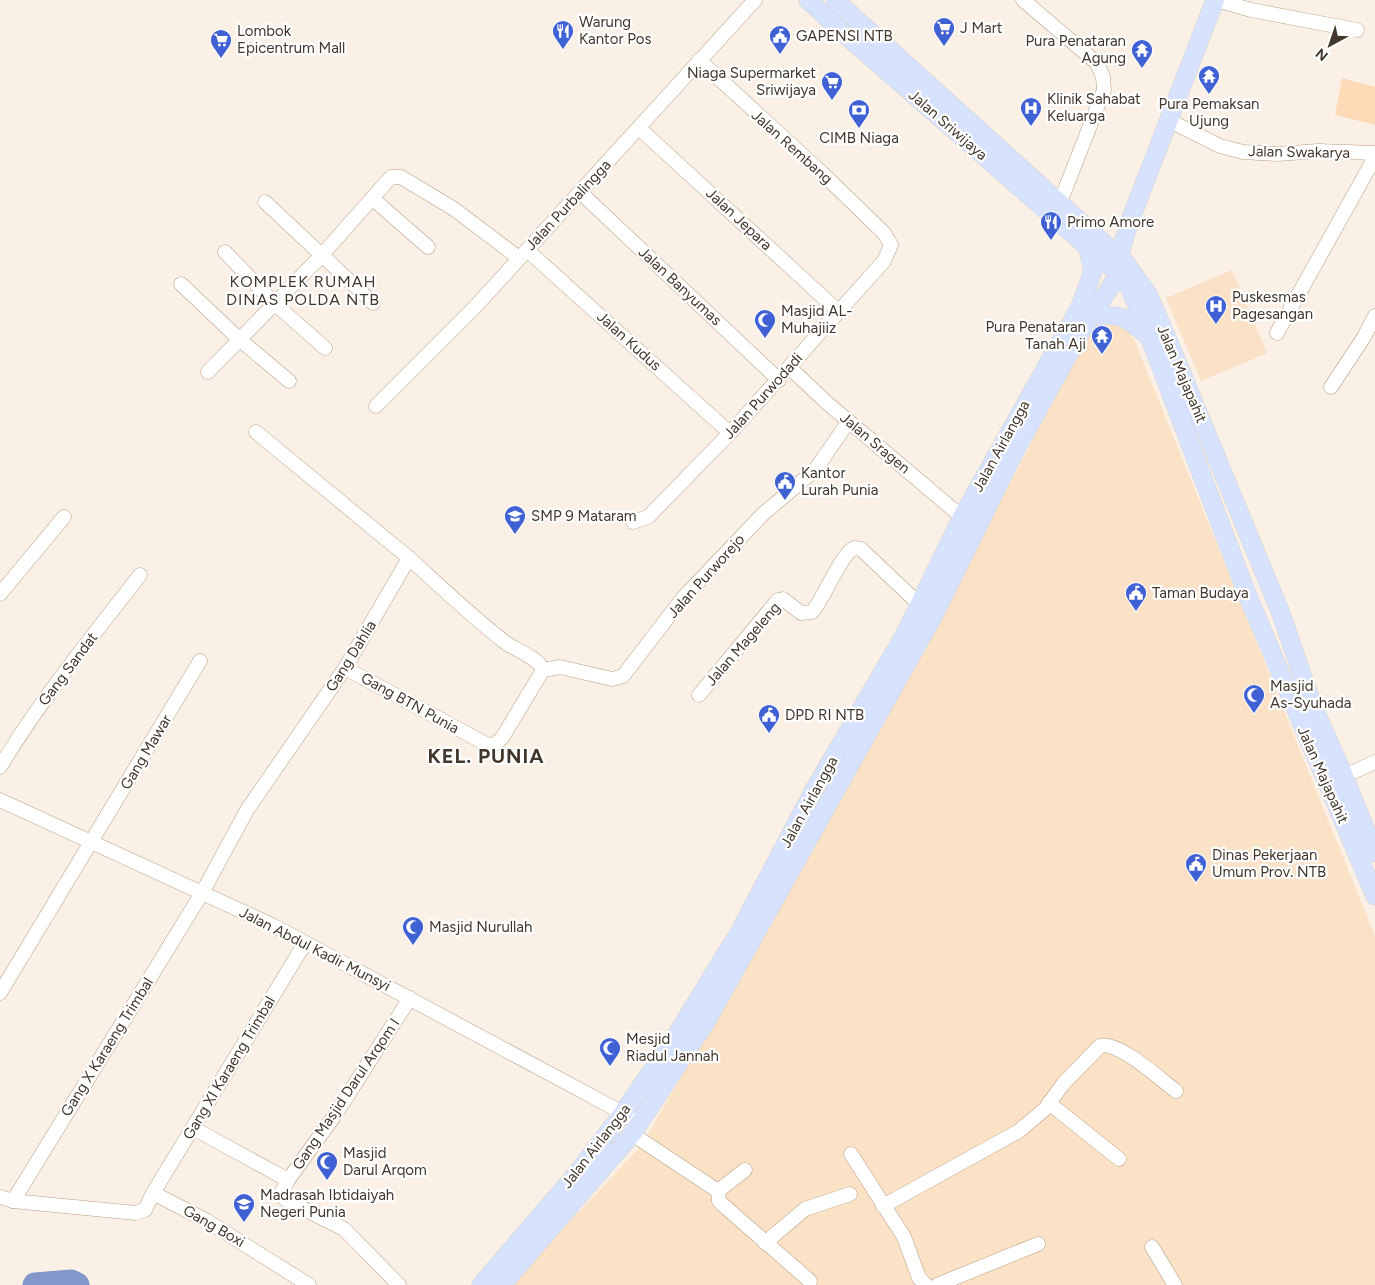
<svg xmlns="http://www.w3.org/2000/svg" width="1375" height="1285" font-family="Figtree,sans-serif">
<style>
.built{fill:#fbe1c6}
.green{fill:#fedbb6}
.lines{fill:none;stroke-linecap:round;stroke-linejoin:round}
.river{stroke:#8397cb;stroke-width:25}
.minor-casing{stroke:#b89e84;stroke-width:15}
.major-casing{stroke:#d5d3d1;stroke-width:19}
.minor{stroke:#fff;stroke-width:14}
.major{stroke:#d6e2fe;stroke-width:18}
.labels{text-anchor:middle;stroke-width:4.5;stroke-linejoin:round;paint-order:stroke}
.poi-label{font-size:15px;fill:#42372c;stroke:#fff;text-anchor:start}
.street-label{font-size:15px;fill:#42372c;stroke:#fff}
.neighbourhood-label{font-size:16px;letter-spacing:1px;fill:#42372c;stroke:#fff}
.district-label{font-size:20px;font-weight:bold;letter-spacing:1px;fill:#42372c;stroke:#fff}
</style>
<rect width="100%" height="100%" fill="#fbf0e5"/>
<!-- built -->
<g class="built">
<polygon points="1232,270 1267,353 1201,381 1166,298"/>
<polygon points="1111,319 1121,324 1134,339 1375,936 1375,1285 510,1285 641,1146 873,742 1094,324"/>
</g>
<!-- green -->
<polygon class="green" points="1342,78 1375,87 1375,125 1335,115"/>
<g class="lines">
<!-- river -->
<polyline class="river" points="35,1285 71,1282 77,1285"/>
<!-- minor casing -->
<g class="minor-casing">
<g id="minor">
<polyline points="1023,0 1097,63 1103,77 1104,90 1059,205"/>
<polyline points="1217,0 1251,10 1357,30"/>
<polyline points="1170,121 1220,146 1243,152 1277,154 1318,151 1375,153"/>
<polyline points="639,128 838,311"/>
<polyline points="580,192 779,380"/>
<polyline points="373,199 428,247"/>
<polyline points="265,202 373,303"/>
<polyline points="527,250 730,433"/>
<polyline points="225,252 274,303 325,348"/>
<polyline points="181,284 239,339 289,381"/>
<polyline points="1277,333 1375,157"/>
<polyline points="790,368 826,402 962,517"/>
<polyline points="208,372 321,256 391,177 401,177 454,209 519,258"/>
<polyline points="1331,387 1364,337 1375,316"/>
<polyline points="376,406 475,307 755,0"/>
<polyline points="256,432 409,558"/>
<polyline points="633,522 648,517 730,433 884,261 891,245 884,233 822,173 699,60"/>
<polyline points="0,594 64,517"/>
<polyline points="543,670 560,667 612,679 623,676 682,599 763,514 815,470 849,421"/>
<path d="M699,695l79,-95 5,-1 18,14 11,-1c13,-15 29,-58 42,-64l7,1 58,55 9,5"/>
<path d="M0,767c41,-68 91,-129 140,-192"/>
<polyline points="1344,776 1375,762"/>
<polyline points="0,800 274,926 623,1113 638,1124"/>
<polyline points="0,993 200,661"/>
<polyline points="1049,1103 1119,1159"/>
<polyline points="193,1128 288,1180"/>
<polyline points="632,1134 718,1191 719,1201 723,1205 810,1281"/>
<polyline points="851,1154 904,1237 919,1278 926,1285"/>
<polyline points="718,1191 745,1170"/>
<polyline points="153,1193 305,943"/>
<polyline points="0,1197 13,1201 136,1213 145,1210 153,1193 207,1221 309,1285"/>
<path d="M13,1201l189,-308 45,-83 98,-142 64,-110c32,29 63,59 97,85 10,7 33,15 37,27l-41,68 -7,6 -7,1 -143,-77"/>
<path d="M883,1206l136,-75 26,-22 18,-25 37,-38c18,-6 61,34 76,45"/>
<polyline points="765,1243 805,1209 850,1194"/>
<polyline points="1152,1247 1175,1285"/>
<polyline points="399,1285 344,1229 286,1200 281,1194 288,1180 335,1115 410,998"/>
<polyline points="937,1285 1038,1244"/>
</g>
</g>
<!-- major casing -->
<g class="major-casing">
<g id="major">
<polyline points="808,0 841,31 1114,270 1128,285 1143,320 1247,594 1375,896"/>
<polyline points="835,0 1125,262 1148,294 1175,357 1280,611 1313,706 1344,776 1375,853"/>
<path d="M1089,318c30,-7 37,-1 60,19"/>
<polyline points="481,1285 573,1178 623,1113 680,1029 740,931 814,790 905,634 962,517 1080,307 1093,271 1088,249"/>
<polyline points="502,1285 632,1134 706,1022 935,613 1014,453 1085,325 1119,274 1119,257 1128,226 1215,0"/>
</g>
</g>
<!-- minor -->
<use href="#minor" class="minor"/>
<!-- major -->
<use href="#major" class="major"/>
</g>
<!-- icons -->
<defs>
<g id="supermarket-pin" transform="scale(1.125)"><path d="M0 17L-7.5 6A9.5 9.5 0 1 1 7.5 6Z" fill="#4061d4" stroke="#fff"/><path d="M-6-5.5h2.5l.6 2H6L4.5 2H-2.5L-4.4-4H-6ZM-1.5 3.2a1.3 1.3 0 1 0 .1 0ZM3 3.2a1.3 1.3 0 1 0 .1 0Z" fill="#fff"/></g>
<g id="restaurant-pin" transform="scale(1.125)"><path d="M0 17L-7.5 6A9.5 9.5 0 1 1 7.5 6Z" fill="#4061d4" stroke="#fff"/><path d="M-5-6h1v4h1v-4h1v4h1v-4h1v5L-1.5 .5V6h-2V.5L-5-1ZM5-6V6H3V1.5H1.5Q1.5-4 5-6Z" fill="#fff"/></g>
<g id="civic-pin" transform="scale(1.125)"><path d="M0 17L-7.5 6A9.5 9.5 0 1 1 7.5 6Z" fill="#4061d4" stroke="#fff"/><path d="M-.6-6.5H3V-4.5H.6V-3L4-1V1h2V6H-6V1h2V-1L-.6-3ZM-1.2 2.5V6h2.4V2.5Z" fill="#fff"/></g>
<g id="temple-pin" transform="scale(1.125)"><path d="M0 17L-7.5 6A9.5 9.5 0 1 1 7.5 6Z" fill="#4061d4" stroke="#fff"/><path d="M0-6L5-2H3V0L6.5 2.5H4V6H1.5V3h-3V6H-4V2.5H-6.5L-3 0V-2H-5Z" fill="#fff"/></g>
<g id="hospital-pin" transform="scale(1.125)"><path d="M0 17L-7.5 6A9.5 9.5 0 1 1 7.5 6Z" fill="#4061d4" stroke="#fff"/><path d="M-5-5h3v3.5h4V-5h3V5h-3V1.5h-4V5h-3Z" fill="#fff"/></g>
<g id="bank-pin" transform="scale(1.125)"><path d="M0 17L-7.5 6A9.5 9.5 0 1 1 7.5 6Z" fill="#4061d4" stroke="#fff"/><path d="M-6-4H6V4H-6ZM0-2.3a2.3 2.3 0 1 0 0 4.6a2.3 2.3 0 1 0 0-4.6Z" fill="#fff"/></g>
<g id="mosque-pin" transform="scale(1.125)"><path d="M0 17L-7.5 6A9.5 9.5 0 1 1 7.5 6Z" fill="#4061d4" stroke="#fff"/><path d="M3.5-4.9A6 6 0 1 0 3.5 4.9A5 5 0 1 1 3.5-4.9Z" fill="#fff"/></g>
<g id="school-pin" transform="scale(1.125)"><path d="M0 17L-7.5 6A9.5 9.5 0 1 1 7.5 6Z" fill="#4061d4" stroke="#fff"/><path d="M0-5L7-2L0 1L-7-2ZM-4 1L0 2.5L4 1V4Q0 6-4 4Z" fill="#fff"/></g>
</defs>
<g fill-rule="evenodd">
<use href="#supermarket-pin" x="944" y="28"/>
<use href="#restaurant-pin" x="563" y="31"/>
<use href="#civic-pin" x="780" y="36"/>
<use href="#supermarket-pin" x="221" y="40"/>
<use href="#temple-pin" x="1142" y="50"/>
<use href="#temple-pin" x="1209" y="76"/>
<use href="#supermarket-pin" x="832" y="82"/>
<use href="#hospital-pin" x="1031" y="108"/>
<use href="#bank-pin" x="859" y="110"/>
<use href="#restaurant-pin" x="1051" y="222"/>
<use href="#hospital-pin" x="1216" y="306"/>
<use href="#mosque-pin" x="765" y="320"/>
<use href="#temple-pin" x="1102" y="336"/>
<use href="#civic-pin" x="785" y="482"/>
<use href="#school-pin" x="515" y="516"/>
<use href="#civic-pin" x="1136" y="593"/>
<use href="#mosque-pin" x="1254" y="695"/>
<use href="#civic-pin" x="769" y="715"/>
<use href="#civic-pin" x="1196" y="864"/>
<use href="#mosque-pin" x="413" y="927"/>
<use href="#mosque-pin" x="610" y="1048"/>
<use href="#mosque-pin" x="327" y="1162"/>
<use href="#school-pin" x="244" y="1204"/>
</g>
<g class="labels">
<!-- poi labels -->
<g class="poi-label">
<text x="579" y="27">Warung<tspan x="579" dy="17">Kantor Pos</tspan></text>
<text x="960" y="33">J Mart</text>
<text x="237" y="36">Lombok<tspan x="237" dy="17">Epicentrum Mall</tspan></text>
<text x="796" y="41">GAPENSI NTB</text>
<text x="1126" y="46" text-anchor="end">Pura Penataran<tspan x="1126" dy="17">Agung</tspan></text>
<text x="816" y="78" text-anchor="end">Niaga Supermarket<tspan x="816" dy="17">Sriwijaya</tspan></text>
<text x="1047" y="104">Klinik Sahabat<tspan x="1047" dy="17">Keluarga</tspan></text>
<text x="1209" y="109" text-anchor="middle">Pura Pemaksan<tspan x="1209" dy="17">Ujung</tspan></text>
<text x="859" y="143" text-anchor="middle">CIMB Niaga</text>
<text x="1067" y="227">Primo Amore</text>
<text x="1232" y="302">Puskesmas<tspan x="1232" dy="17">Pagesangan</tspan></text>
<text x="781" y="316">Masjid AL-<tspan x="781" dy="17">Muhajiiz</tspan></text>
<text x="1086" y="332" text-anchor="end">Pura Penataran<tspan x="1086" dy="17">Tanah Aji</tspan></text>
<text x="801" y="478">Kantor<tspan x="801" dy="17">Lurah Punia</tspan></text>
<text x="531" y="521">SMP 9 Mataram</text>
<text x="1152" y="598">Taman Budaya</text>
<text x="1270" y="691">Masjid<tspan x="1270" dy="17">As-Syuhada</tspan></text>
<text x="785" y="720">DPD RI NTB</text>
<text x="1212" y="860">Dinas Pekerjaan<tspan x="1212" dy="17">Umum Prov. NTB</tspan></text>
<text x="429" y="932">Masjid Nurullah</text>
<text x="626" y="1044">Mesjid<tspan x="626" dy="17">Riadul Jannah</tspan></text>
<text x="343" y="1158">Masjid<tspan x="343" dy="17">Darul Arqom</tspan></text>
<text x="260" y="1200">Madrasah Ibtidaiyah<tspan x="260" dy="17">Negeri Punia</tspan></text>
</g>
<!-- street labels -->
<g class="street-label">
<text transform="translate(948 125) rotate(41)" y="5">Jalan Sriwijaya</text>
<text transform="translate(792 147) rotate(42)" y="5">Jalan Rembang</text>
<text transform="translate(1299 152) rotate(1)" y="5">Jalan Swakarya</text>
<text transform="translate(568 205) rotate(-47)" y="5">Jalan Purbalingga</text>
<text transform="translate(739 219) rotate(43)" y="5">Jalan Jepara</text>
<text transform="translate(680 286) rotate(43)" y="5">Jalan Banyumas</text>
<text transform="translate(629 341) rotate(42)" y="5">Jalan Kudus</text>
<text transform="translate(1182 374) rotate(67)" y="5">Jalan Majapahit</text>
<text transform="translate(763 396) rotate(-48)" y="5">Jalan Purwodadi</text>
<text transform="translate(875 443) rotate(40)" y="5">Jalan Sragen</text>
<text transform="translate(1001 446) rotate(-61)" y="5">Jalan Airlangga</text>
<text transform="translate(706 576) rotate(-48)" y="5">Jalan Purworejo</text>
<text transform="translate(743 644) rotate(-49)" y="5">Jalan Mageleng</text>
<text transform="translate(351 656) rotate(-58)" y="5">Gang Dahlia</text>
<text transform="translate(68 669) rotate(-53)" y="5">Gang Sandat</text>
<text transform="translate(410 703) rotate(29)" y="5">Gang BTN Punia</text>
<text transform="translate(146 752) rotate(-59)" y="5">Gang Mawar</text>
<text transform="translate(1323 775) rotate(66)" y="5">Jalan Majapahit</text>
<text transform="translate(809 802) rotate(-61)" y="5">Jalan Airlangga</text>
<text transform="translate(315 949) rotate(27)" y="5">Jalan Abdul Kadir Munsyi</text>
<text transform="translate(107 1047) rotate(-58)" y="5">Gang X Karaeng Trimbal</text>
<text transform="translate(229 1068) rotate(-59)" y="5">Gang XI Karaeng Trimbal</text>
<text transform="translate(346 1094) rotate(-56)" y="5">Gang Masjid Darul Arqom I</text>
<text transform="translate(596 1146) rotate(-52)" y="5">Jalan Airlangga</text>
<text transform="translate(214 1226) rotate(30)" y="5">Gang Boxi</text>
</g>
<!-- neighbourhood labels -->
<g class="neighbourhood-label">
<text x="303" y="287">KOMPLEK RUMAH<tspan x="303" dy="18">DINAS POLDA NTB</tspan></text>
</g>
<!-- district labels -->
<g class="district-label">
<text x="486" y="763">KEL. PUNIA</text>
</g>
</g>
<!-- north arrow -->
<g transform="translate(1330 45) rotate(220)" stroke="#ffffff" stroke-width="4" paint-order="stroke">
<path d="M0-4L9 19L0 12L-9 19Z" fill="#42372c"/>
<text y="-8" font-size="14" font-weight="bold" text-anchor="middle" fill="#42372c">N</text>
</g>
</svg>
